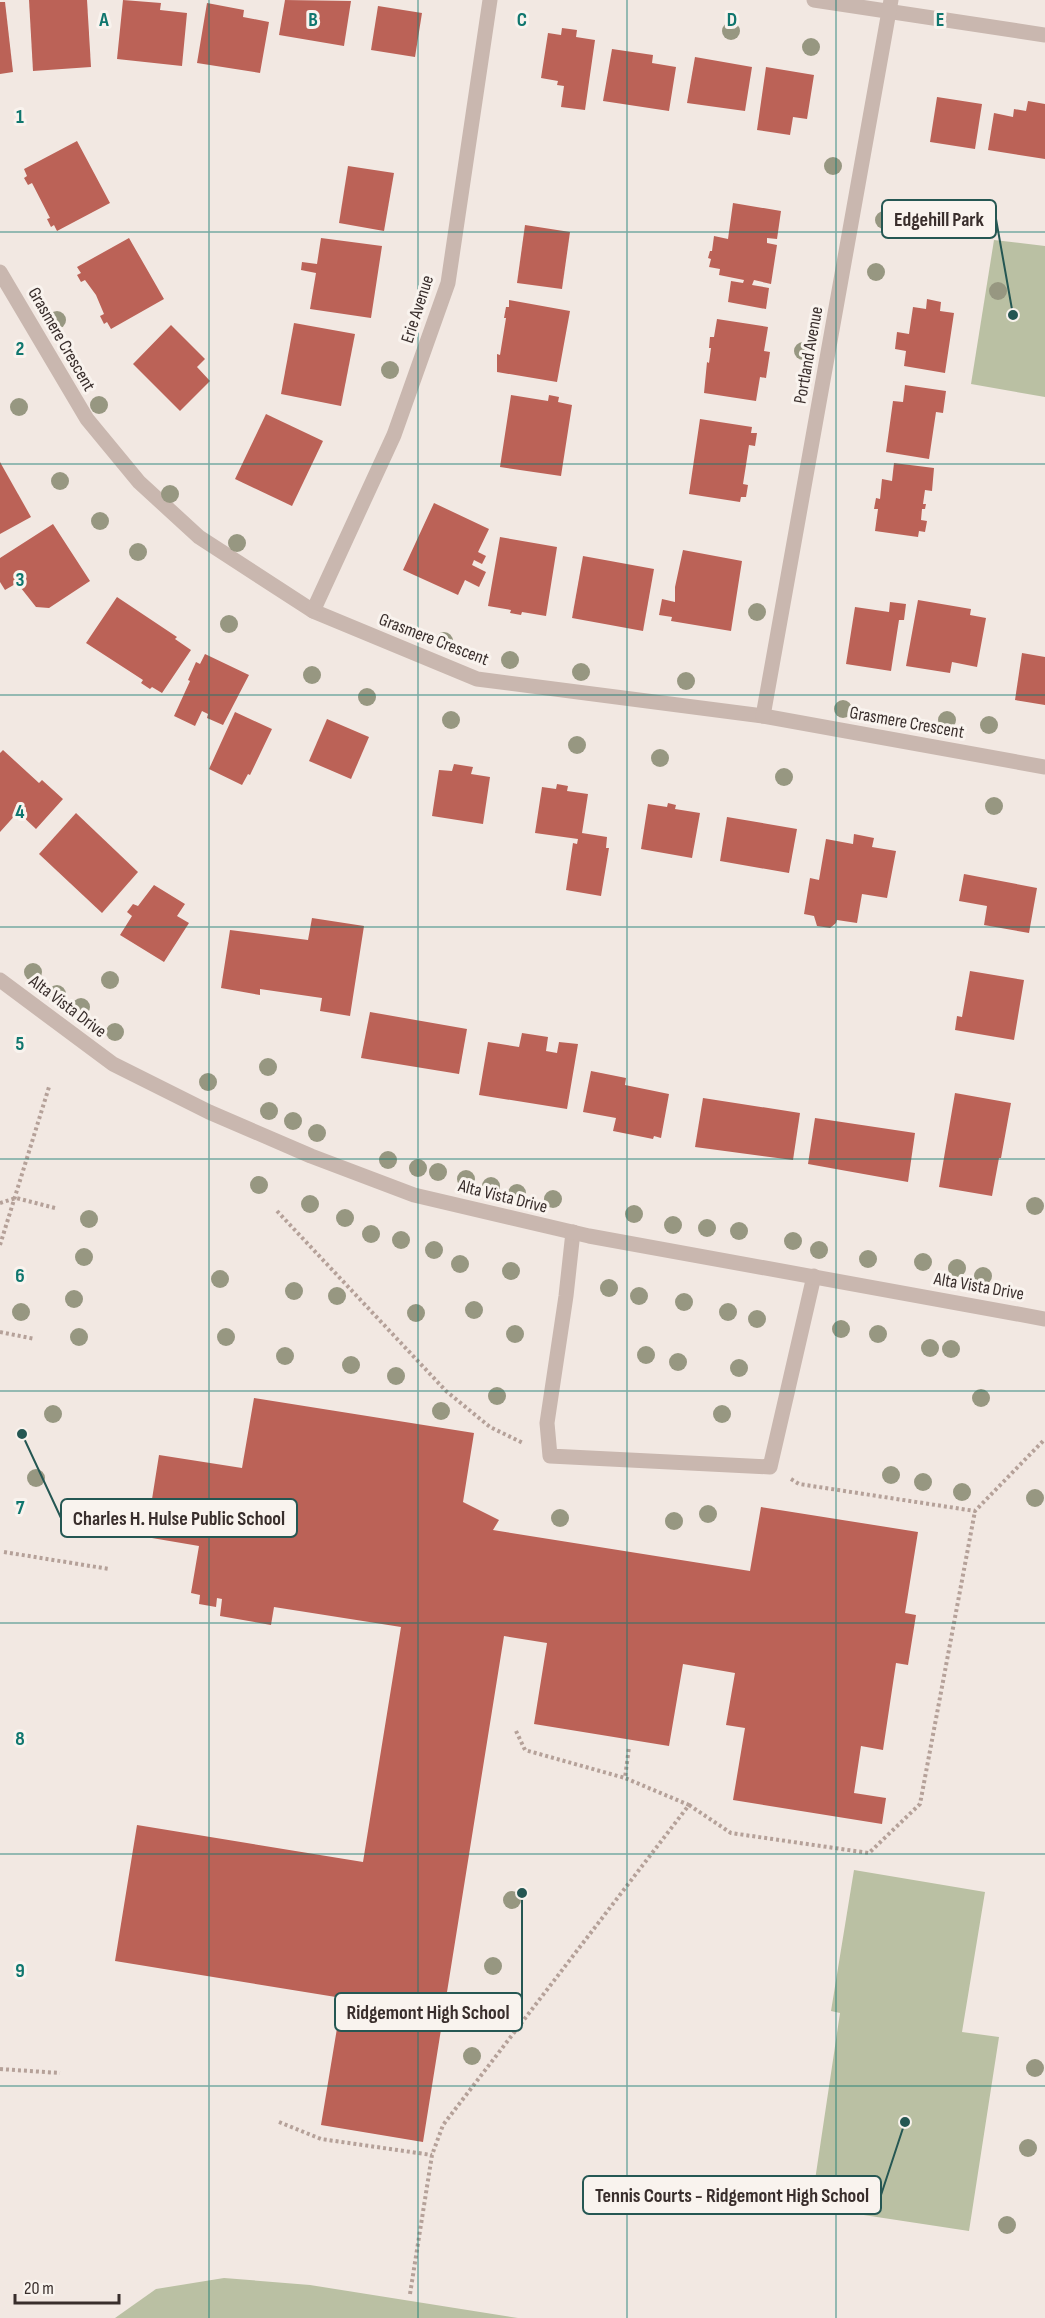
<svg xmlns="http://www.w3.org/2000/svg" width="1045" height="2318" font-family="'Sofia Sans Condensed',sans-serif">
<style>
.green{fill:#bac0a3}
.building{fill:#bb6257}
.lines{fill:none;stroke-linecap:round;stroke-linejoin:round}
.path{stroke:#b5a199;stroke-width:4;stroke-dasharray:3 3;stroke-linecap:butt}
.service{stroke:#c9b7af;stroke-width:15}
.minor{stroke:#c9b7af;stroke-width:15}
.tertiary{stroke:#c9b7af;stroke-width:15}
.tree{fill:#979781}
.grid{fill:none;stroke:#0f766e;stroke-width:1.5;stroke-opacity:0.55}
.labels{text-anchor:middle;stroke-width:6;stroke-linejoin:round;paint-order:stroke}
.street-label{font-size:18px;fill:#392e2c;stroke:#f9f3ee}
.grid-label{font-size:20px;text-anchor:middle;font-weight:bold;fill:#0f766e;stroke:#f9f3ee;stroke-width:6;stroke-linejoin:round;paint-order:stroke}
.leader{fill:none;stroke:#255753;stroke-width:2}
.callout-dot{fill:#255753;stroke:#f9f3ee;stroke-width:2}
.callout{fill:#f9f3ee;stroke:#255753;stroke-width:2}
.callout-label{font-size:20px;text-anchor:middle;font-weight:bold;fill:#392e2c}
</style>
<rect width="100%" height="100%" fill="#f2e8e2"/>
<!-- green -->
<g class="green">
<polygon points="994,240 1045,246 1045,397 971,384"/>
<polygon points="854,1870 985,1892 962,2032 999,2037 969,2231 811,2207 840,2013 831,2011"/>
<polygon points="224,2278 310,2285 518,2318 115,2318 156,2289"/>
</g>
<!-- building -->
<g class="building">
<polygon points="29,0 87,0 91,67 33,71"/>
<polygon points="123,0 161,3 160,10 187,13 182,66 117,59"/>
<polygon points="285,0 351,1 344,46 279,35"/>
<polygon points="0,2 5,2 13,72 0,74"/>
<polygon points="207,3 244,10 243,17 269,22 260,73 197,63"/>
<polygon points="378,6 422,13 415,57 371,50"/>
<polygon points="562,28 577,30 576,37 595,40 585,110 561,107 564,86 557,85 558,81 541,78 548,33 561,35"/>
<polygon points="612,49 653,55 652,63 676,67 669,111 603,101"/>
<polygon points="695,57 752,67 745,111 687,103"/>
<polygon points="766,67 814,75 807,119 793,117 790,135 757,130"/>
<polygon points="937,97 982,104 975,149 930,142"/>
<polygon points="1028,101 1045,104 1045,159 988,150 994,113 1013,117 1014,109 1026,111"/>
<polygon points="77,141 110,203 57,231 54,225 51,227 47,219 50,218 32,183 28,185 24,178 27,176 24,169"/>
<polygon points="348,166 394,173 384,231 339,223"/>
<polygon points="733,203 781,211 777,239 767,238 767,243 777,245 771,284 754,280 752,285 769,288 766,309 728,302 731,281 743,283 744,280 719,275 720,269 709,267 711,259 708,258 710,251 712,251 714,236 728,239"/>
<polygon points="525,225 570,232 562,289 517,283"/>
<polygon points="129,238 164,299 111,329 107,322 104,324 100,316 104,314 96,295 85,280 81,282 77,275 81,273 77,267"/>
<polygon points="321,238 382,246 371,318 310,309 316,273 301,270 302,262 317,264"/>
<polygon points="927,299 941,302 940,311 954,313 945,373 904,366 906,351 895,349 897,332 909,334 913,307 926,309"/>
<polygon points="509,300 570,311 557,382 497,372 497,354 500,355 506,318 504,318 506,307 509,307"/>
<polygon points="717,319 768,327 764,351 770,352 766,378 760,377 756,401 704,393 707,362 709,363 711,348 709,348 710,337 714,337"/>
<polygon points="294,323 355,334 341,406 281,394"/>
<polygon points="171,325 205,359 197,367 210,381 180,411 133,364"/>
<polygon points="905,385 946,391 943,413 936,412 929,459 886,452 893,401 903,402"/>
<polygon points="511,395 548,401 549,395 559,397 558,402 572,405 561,476 500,467"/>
<polygon points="266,414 323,441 292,506 235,479"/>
<polygon points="700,419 752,427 751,433 757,433 755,446 749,445 746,465 743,484 748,485 746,497 741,497 740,502 689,494"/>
<polygon points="0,462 31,517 0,534"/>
<polygon points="894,463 934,468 932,491 925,490 923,504 926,504 925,509 922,509 921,520 927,521 925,532 919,531 918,537 875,531 878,509 874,509 876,498 880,499 882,479 892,481"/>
<polygon points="434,503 489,529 478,552 486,556 482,564 474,560 472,565 486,572 479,587 465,580 458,595 403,570"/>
<polygon points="53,524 90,581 49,608 36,607 17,583 5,590 0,582 0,558"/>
<polygon points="500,537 557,547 546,616 522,612 521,615 510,613 511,610 488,606"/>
<polygon points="683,550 742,561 731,631 671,621 672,617 659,615 662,599 675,602 675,587"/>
<polygon points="583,556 654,569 643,631 572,618"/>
<polygon points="117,597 177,637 175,639 191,650 162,693 152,687 150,689 141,683 143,680 86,643"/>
<polygon points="918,600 971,609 970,615 986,618 977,667 952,662 950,673 906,666"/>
<polygon points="890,602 906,604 904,620 899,620 891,671 846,664 855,607 889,612"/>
<polygon points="1022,653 1045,657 1045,705 1015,700"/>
<polygon points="205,654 249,675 223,725 207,718 208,714 202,711 195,726 174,716 190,681 188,680 196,662 200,664"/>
<polygon points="235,712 272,729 250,775 248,774 242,785 209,769"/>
<polygon points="327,719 369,737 351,779 309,761"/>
<polygon points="3,750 39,783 42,780 63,799 36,829 18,812 0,832 0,753"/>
<polygon points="454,764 473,767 471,774 490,777 483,824 432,816 439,770 452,771"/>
<polygon points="557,784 568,786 567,791 588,794 582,833 607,837 606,848 609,848 601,896 566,890 573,843 577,844 578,839 535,833 542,787 556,789"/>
<polygon points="668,803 676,805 675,809 700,813 692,858 641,849 648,804 667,807"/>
<polygon points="76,813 138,872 102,913 39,854"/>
<polygon points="727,817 797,829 789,873 720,861"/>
<polygon points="854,834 874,838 872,847 896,851 887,898 862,894 857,923 837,920 836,923 830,928 817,926 814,916 804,914 810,878 819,880 826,839 853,844"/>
<polygon points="964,874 1037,888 1029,933 984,925 987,906 959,901"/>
<polygon points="154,885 185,904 177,916 189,923 164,962 120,935 132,916 127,912 133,904 138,906"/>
<polygon points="312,918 364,926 350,1016 320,1011 322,998 260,989 260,995 221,988 230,930 308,940"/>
<polygon points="970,971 1024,980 1014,1040 955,1030 957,1016 962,1017"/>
<polygon points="370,1012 467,1029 459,1074 361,1058"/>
<polygon points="522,1033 548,1037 546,1051 557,1053 559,1042 578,1044 567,1109 479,1095 488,1042 519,1047"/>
<polygon points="591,1071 626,1078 625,1085 669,1094 661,1138 654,1136 653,1139 613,1131 616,1118 583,1112"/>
<polygon points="955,1093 1011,1103 1001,1158 999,1158 992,1196 939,1187"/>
<polygon points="703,1098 800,1113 793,1160 695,1147"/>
<polygon points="815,1118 915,1133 908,1182 808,1164"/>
<polygon points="254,1398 474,1433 463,1502 499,1520 493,1530 750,1571 761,1507 918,1532 905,1613 916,1615 908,1665 896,1663 883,1750 861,1746 854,1793 886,1798 882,1824 733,1800 745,1728 726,1725 735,1673 683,1664 669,1746 534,1724 547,1643 504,1636 423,2142 321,2125 342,1998 115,1961 137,1825 363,1862 401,1627 274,1607 271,1625 220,1616 222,1599 217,1598 216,1607 199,1604 200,1595 191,1593 199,1546 146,1537 159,1455 242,1468"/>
</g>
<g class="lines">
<!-- path -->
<g class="path">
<polyline points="0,1203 16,1198 55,1208"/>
<polyline points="277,1211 446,1391 490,1427 523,1443"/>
<polyline points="0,1245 49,1087"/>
<polyline points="0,1332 35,1339"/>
<polyline points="791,1479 799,1484 975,1511 1045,1439"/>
<polyline points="4,1552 109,1569"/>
<polyline points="516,1731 525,1750 625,1778"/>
<polyline points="689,1805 731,1833 869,1853 920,1804 975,1511"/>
<polyline points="0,2069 60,2073"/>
<polyline points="279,2122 321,2139 432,2155"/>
<polyline points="410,2294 432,2155 443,2125 689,1805 625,1778 629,1747"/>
</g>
<!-- service -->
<polyline class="service" points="573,1232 566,1296 547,1423 550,1456 770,1467 814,1276"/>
<!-- minor -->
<g class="minor">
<polyline points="814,0 1045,35"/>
<polyline points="0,272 87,419 139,482 199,537 313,611 477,679 763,716 1045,767"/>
<polyline points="313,611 394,435 448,283 490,0"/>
<polyline points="763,716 891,0"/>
</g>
<!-- tertiary -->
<polyline class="tertiary" points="0,980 113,1064 209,1112 311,1156 414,1195 589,1236 1045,1319"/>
</g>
<!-- trees -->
<g class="tree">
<circle cx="731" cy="31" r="9"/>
<circle cx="811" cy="47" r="9"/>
<circle cx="833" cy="166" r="9"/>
<circle cx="884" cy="220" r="9"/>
<circle cx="876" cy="272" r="9"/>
<circle cx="998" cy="291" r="9"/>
<circle cx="57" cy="320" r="9"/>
<circle cx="803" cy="351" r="9"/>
<circle cx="390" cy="370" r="9"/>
<circle cx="99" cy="405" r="9"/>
<circle cx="19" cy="407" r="9"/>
<circle cx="60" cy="481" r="9"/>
<circle cx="170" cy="494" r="9"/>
<circle cx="100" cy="521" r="9"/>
<circle cx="237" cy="543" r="9"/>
<circle cx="138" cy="552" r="9"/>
<circle cx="757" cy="612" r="9"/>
<circle cx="229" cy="624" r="9"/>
<circle cx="444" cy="641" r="9"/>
<circle cx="510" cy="660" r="9"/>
<circle cx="581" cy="672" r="9"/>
<circle cx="312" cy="675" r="9"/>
<circle cx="686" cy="681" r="9"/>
<circle cx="367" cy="697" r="9"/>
<circle cx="843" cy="709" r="9"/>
<circle cx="451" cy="720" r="9"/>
<circle cx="947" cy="720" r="9"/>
<circle cx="989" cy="725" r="9"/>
<circle cx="577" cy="745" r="9"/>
<circle cx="660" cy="758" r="9"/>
<circle cx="784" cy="777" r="9"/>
<circle cx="994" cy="806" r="9"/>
<circle cx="33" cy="972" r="9"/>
<circle cx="110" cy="980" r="9"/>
<circle cx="57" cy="994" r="9"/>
<circle cx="81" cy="1007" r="9"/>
<circle cx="115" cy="1032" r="9"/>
<circle cx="268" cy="1067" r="9"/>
<circle cx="208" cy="1082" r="9"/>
<circle cx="269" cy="1111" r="9"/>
<circle cx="293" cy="1121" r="9"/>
<circle cx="317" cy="1133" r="9"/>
<circle cx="388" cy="1160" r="9"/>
<circle cx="418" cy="1168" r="9"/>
<circle cx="438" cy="1172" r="9"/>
<circle cx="466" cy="1179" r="9"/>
<circle cx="259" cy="1185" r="9"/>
<circle cx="491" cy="1186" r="9"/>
<circle cx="517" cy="1193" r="9"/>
<circle cx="553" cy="1199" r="9"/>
<circle cx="310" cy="1204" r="9"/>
<circle cx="1035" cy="1206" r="9"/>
<circle cx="634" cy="1214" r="9"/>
<circle cx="345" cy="1218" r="9"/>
<circle cx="89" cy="1219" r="9"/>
<circle cx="673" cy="1225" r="9"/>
<circle cx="707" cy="1228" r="9"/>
<circle cx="739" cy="1231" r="9"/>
<circle cx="371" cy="1234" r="9"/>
<circle cx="401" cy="1240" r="9"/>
<circle cx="793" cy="1241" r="9"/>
<circle cx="434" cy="1250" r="9"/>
<circle cx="819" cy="1250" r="9"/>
<circle cx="84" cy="1257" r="9"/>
<circle cx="868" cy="1259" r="9"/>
<circle cx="923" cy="1262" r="9"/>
<circle cx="460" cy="1264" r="9"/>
<circle cx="957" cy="1268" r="9"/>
<circle cx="511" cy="1271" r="9"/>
<circle cx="983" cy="1276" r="9"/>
<circle cx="220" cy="1279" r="9"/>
<circle cx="609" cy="1288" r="9"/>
<circle cx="294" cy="1291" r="9"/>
<circle cx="337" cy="1296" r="9"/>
<circle cx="639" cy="1296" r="9"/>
<circle cx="74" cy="1299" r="9"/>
<circle cx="684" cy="1302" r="9"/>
<circle cx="474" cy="1310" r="9"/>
<circle cx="21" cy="1312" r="9"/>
<circle cx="728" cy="1312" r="9"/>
<circle cx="416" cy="1313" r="9"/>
<circle cx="757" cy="1319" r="9"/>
<circle cx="841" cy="1329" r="9"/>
<circle cx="515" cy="1334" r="9"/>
<circle cx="878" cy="1334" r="9"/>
<circle cx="79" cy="1337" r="9"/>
<circle cx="226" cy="1337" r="9"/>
<circle cx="930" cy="1348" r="9"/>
<circle cx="951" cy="1349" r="9"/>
<circle cx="646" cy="1355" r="9"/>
<circle cx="285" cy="1356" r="9"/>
<circle cx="678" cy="1362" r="9"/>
<circle cx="351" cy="1365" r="9"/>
<circle cx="739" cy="1368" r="9"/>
<circle cx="396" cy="1376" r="9"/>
<circle cx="497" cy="1396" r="9"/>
<circle cx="981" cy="1398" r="9"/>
<circle cx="441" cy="1411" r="9"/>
<circle cx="53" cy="1414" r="9"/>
<circle cx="722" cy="1414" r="9"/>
<circle cx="891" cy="1475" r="9"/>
<circle cx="36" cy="1478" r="9"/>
<circle cx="923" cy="1482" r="9"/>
<circle cx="962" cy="1492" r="9"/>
<circle cx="1035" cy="1498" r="9"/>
<circle cx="708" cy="1514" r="9"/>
<circle cx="560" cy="1518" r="9"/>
<circle cx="674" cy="1521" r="9"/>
<circle cx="512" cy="1900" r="9"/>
<circle cx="493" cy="1966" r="9"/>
<circle cx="472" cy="2056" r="9"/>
<circle cx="1035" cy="2068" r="9"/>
<circle cx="1028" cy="2148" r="9"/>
<circle cx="1007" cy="2225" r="9"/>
</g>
<!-- grid -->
<path class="grid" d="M209,0v2318M418,0v2318M627,0v2318M836,0v2318M0,232h1045M0,464h1045M0,695h1045M0,927h1045M0,1159h1045M0,1391h1045M0,1623h1045M0,1854h1045M0,2086h1045"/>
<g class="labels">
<!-- street labels -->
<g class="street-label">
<text transform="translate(417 309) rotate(-72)" y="6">Erie Avenue</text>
<text transform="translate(62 339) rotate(60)" y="6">Grasmere Crescent</text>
<text transform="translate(808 355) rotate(-80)" y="6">Portland Avenue</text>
<text transform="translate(434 639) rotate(21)" y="6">Grasmere Crescent</text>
<text transform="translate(907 722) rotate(10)" y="6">Grasmere Crescent</text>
<text transform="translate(68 1006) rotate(37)" y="6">Alta Vista Drive</text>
<text transform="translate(503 1196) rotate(14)" y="6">Alta Vista Drive</text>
<text transform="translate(979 1286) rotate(10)" y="6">Alta Vista Drive</text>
</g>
</g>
<g class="grid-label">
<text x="104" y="26">A</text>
<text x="313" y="26">B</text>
<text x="522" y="26">C</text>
<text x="732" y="26">D</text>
<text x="940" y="26">E</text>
<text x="20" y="123">1</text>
<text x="20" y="355">2</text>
<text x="20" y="586">3</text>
<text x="20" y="818">4</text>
<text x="20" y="1050">5</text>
<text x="20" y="1282">6</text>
<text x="20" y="1514">7</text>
<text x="20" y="1745">8</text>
<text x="20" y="1977">9</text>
</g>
<!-- callouts -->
<path class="leader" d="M1013 315L996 219M22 1434L61 1518M522 1893L522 2012M905 2122L881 2195"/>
<g class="callout-dot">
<circle cx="1013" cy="315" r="6"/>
<circle cx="22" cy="1434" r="6"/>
<circle cx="522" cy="1893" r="6"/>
<circle cx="905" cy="2122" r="6"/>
</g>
<g class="callout">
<rect x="882" y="200" width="114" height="38" rx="6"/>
<rect x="61" y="1499" width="236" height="38" rx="6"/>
<rect x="335" y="1993" width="187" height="38" rx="6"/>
<rect x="583" y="2176" width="298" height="38" rx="6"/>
</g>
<g class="callout-label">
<text x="939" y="226">Edgehill Park</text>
<text x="179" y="1525">Charles H. Hulse Public School</text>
<text x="428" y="2019">Ridgemont High School</text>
<text x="732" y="2202">Tennis Courts - Ridgemont High School</text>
</g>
<!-- scale -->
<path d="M15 2294v9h104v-9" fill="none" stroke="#392e2c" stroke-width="3"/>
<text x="24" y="2294" font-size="18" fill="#392e2c" stroke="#f9f3ee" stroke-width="4.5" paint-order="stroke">20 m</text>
</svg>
